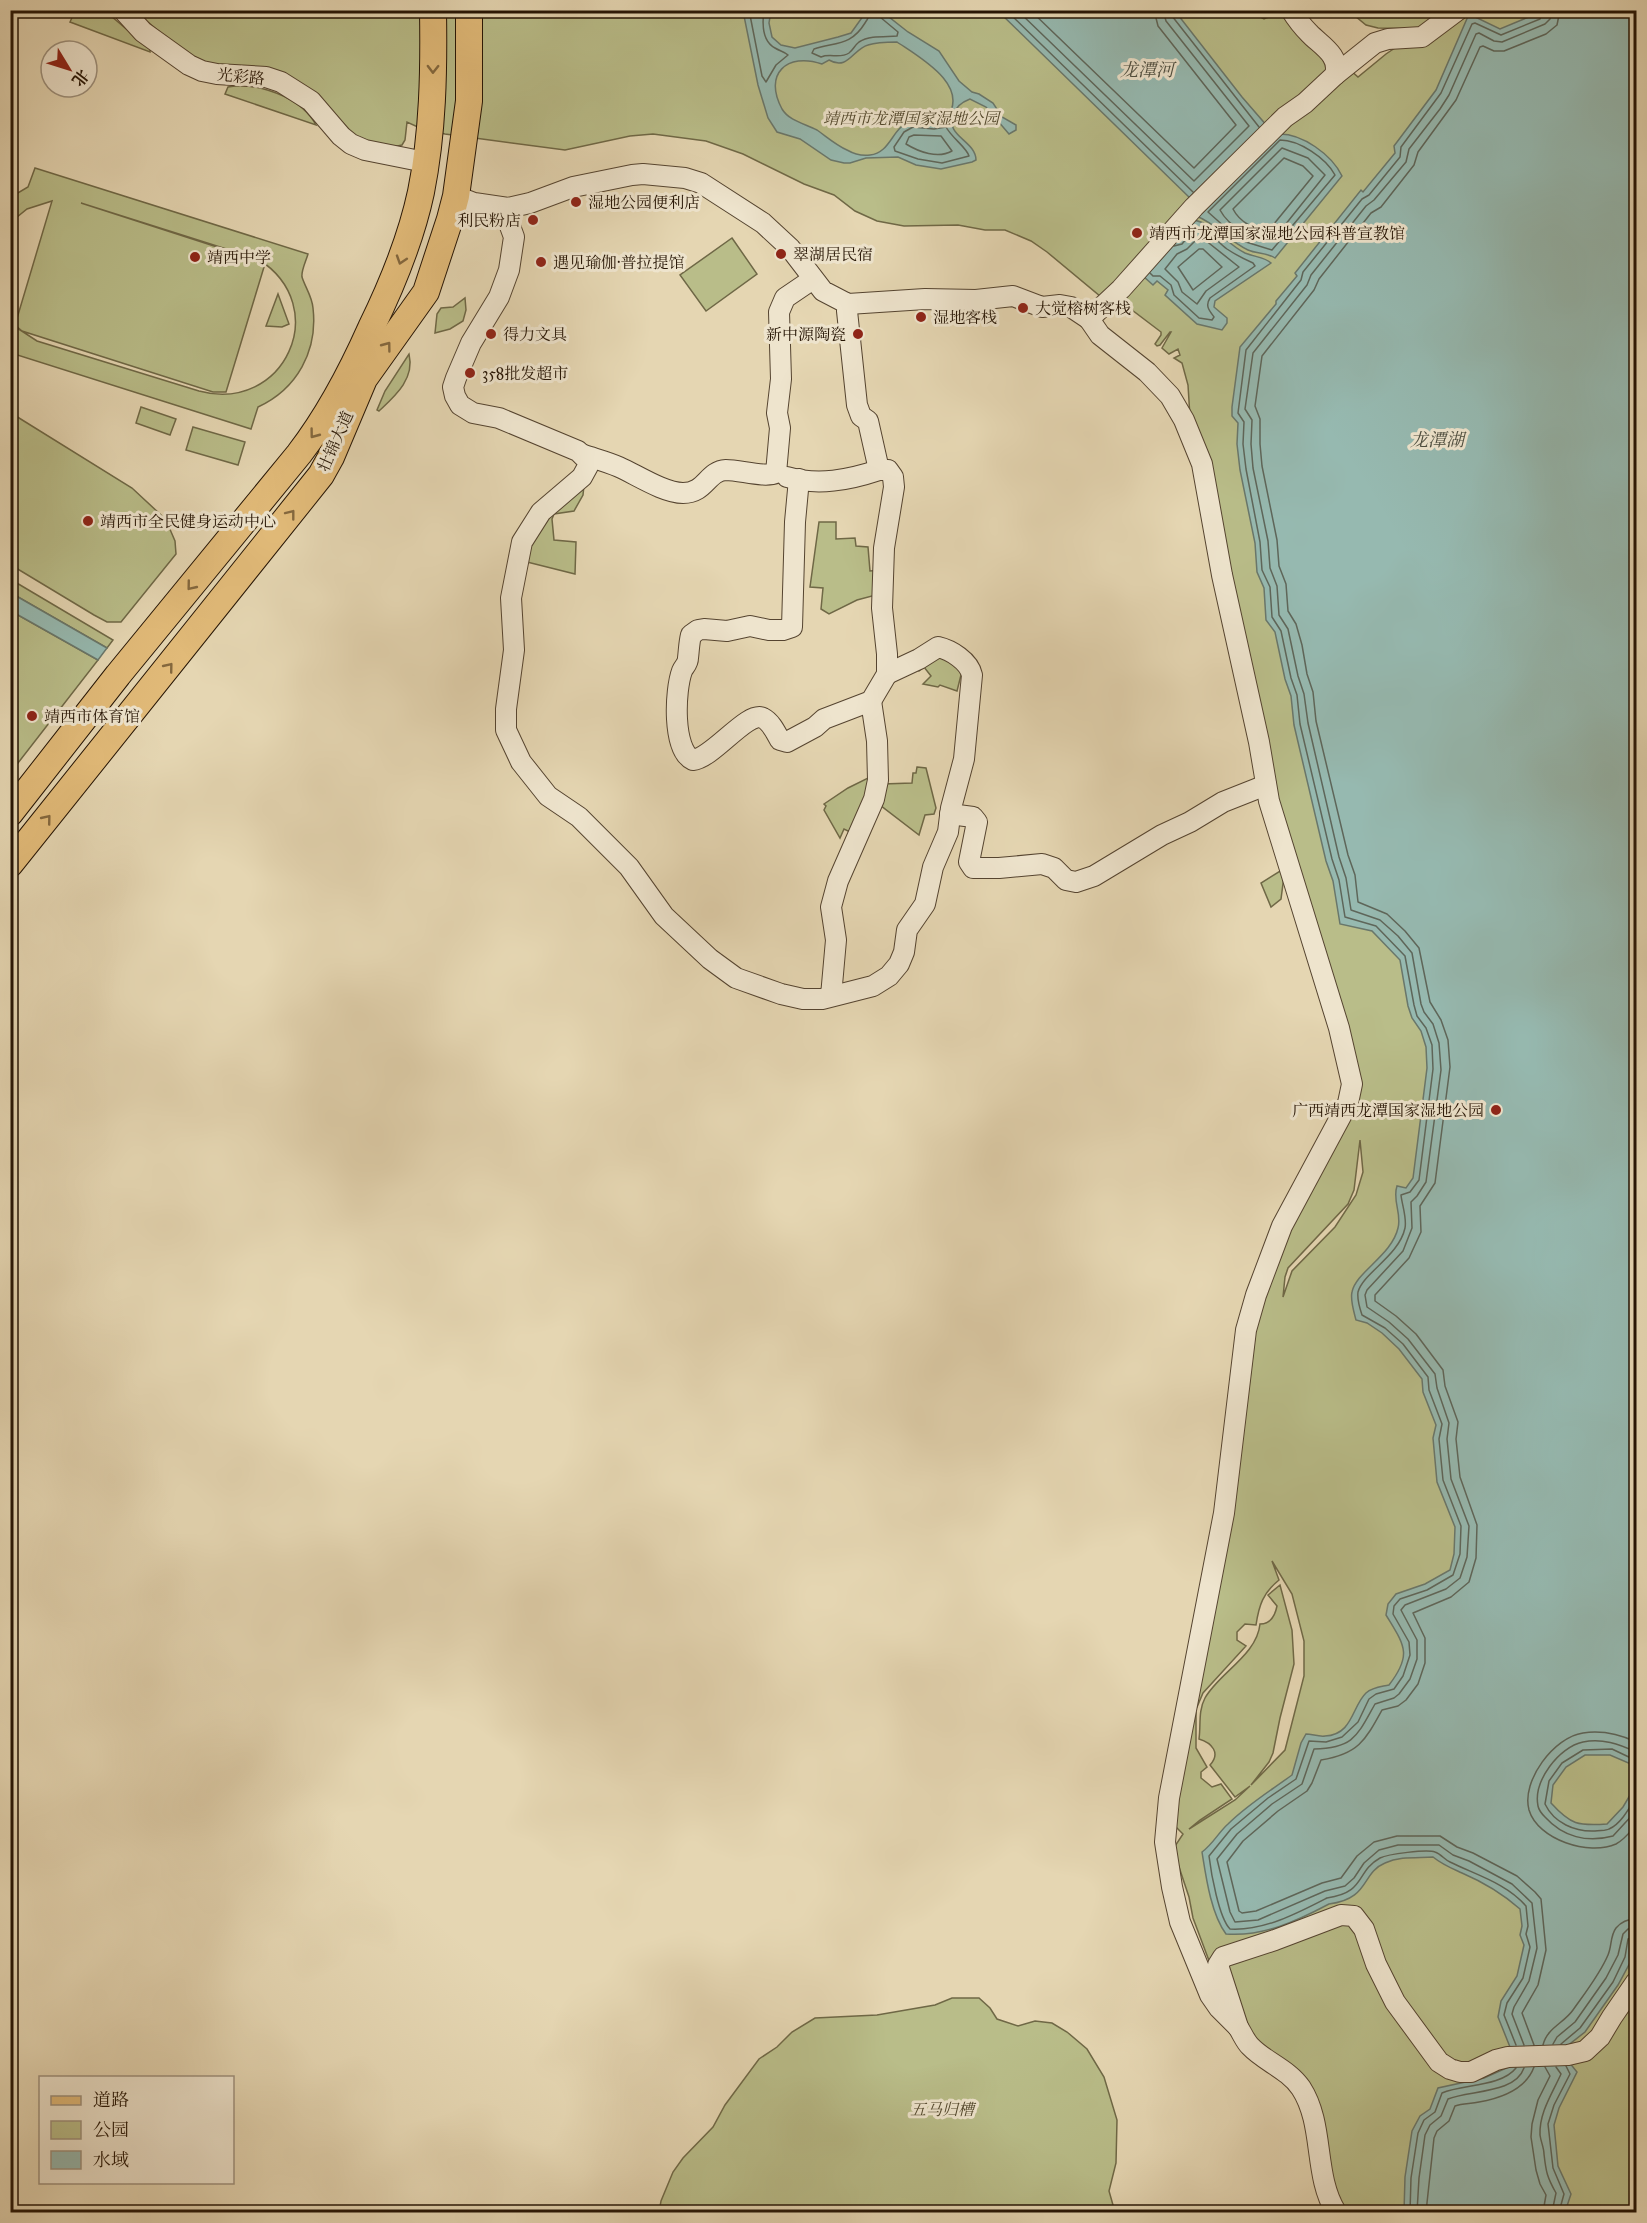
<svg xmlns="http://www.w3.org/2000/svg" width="1647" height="2223" font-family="'IM FELL Great Primer','Noto Serif SC',serif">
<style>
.green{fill:#b9bd89;stroke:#6f6846;stroke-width:1.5;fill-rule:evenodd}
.water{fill:#96b9b0;stroke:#69776b;stroke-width:1.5;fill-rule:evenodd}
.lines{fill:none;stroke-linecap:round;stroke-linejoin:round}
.shore{stroke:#5e665a;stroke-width:1.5}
.minor-casing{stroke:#554430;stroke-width:22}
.major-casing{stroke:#251404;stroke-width:28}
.minor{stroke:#eee4cd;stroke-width:20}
.major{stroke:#e2bb79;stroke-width:26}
.oneway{stroke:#84683e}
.poi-dot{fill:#8f2418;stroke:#eee4cd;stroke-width:2}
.labels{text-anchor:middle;stroke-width:6;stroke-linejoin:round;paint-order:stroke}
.street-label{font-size:16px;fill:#251404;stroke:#eee4cd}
.park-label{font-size:16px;font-style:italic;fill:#51472c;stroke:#eee4cd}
.poi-label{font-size:16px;fill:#251404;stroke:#eee4cd;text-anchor:start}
.water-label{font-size:18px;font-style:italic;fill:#4d4e40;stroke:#eee4cd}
</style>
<rect width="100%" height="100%" fill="#e5d6b2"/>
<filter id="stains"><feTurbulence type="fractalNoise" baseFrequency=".00333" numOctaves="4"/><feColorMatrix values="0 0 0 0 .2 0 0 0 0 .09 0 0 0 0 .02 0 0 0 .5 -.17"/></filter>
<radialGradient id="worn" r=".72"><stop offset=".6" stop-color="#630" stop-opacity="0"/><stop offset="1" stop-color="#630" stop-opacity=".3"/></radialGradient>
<!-- green -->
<g class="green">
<path d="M1248,10l16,9 7,-3 1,-5h12l74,66 28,-23 37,-25 -45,-1 -12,-3 -17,-14h287v2201h-311l-15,-99 -52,-69 -47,-78 -18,-48 -4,-21 -16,-48 10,-15 -10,-10 18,-109 5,-2v35l11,19 -6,5v6l11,9 9,-3 11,15 -32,21 -11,9 46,-29 15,-14 -15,11 -25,-32c11,-12 2,-22 -11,-26 2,-14 -1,-28 6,-41 14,-25 52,-43 55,-74 11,0 15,-8 17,-18l-9,-11 12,-10 12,45 2,34 -14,54 -7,35 -4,9 -18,23 34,-35 19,-74v-35l-12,-47 -20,-33 7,19c-16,13 -20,25 -23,45l-11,-1 -8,8v8l9,6 -43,47 -6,14 -5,1 52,-281 12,-99 9,-35 17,-46 72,-140 -40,-155 -124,-535 -2,-32 -6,-22 -8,-5 6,-3 -2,-6 -9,5 -7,-6 9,-16h-1l-10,13 -3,1 -2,-2 6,-9v-3l-41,-31 -20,-5 -53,-44 -16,-11 -26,-11h-20l-27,-5 -54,1 -27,-5 -22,-10 -21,-16 -30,-11 -61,-30 -37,-13 -53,-7 -23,2 -65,14 -120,-16 -25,-6 -13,-6 -2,18 -3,5c-13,4 -35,-2 -47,-9l-42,-45 -101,-26 -30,-14 -47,-40zM1360,1140l3,32 -7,23 -21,32 -43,44 -9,26 2,-20 3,-9 60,-64 6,-14z"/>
<polygon points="75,11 105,11 150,49 150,52 70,22"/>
<path d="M242,85c27,3 60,14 74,40l-91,-31 3,-7z"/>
<path d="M35,168l273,86c-2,7 -7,17 -6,23 3,10 10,19 11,31 5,43 -16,81 -55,99l-7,22 -240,-76v-29l26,17 162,50c85,23 135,-84 59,-132l-177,-56 170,55 13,9 -38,125h-13l-191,-61 -7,-6 37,-124 -25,8 -16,13v-25l17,-10z"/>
<polygon points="732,238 757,274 706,311 680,275"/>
<polygon points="278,294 289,324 282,327 266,326"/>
<polygon points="465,298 466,310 463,321 450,329 435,333 437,314 441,308 453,307"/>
<path d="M409,354c6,25 -14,42 -30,57l-2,-1 8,-19z"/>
<polygon points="141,407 176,419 170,435 136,423"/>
<polygon points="11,413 132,488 161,515 169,527 175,541 176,554 121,622 107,622 94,615 11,565"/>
<polygon points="193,427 245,442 238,465 186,450"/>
<polygon points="584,485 583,495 574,511 554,514 552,519 554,540 576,542 575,574 523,561 538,528"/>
<polygon points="819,522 836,522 836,539 855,538 856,546 868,547 870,571 881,570 876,595 857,600 829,614 821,609 823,588 810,587"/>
<polygon points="10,579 113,640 107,648 11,593"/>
<polygon points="11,611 98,660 11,772"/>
<polygon points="937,652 962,671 957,691 940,685 938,687 923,684 931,676 924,667 919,671 913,663"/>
<polygon points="917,767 926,768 936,808 934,814 925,815 919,835 880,805 884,800 883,784 912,783 913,773 916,773"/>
<polygon points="868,778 870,779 854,834 844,829 840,838 824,810 826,806 824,804 848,788"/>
<polygon points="1285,868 1281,899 1271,907 1261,883"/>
<polygon points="952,1998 979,1998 990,2008 997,2019 1018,2026 1035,2021 1052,2023 1067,2032 1087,2049 1104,2077 1117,2120 1116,2163 1109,2191 1115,2212 659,2212 661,2201 673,2172 683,2158 713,2127 725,2105 759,2059 777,2047 792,2032 815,2018 877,2015 935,2005"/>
</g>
<!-- water -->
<g class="water">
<path d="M743,11h28l-2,12 3,14 9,8 14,3 43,-11 13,-4 15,-21 13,-1 6,3 23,18 31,19 20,30 13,11 7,2 14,9 9,14 14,8v5l-7,4 -23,-27 -16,-8c-8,3 -14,7 -17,16 -8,21 23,26 23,45l-4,2 -31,7 -25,-4 -18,-8 -32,1 -16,5h-6l-13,-3 -31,-21 -23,-7 -9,-14 -10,-33zM897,42c22,15 75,44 49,77 -12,7 -24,-1 -36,3 -18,5 -19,31 -40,33 -7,1 -16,-1 -23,-5 -11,-5 -20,-13 -30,-20 -11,-6 -28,-9 -35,-21 -19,-35 5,-57 40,-45l7,-4c19,11 24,-11 39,-15 9,-3 20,-3 29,-3z"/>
<polygon points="998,11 1175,11 1242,97 1268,127 1192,200"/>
<path d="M1543,11h93v1769l-5,-16 -21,-9h-25l-19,12 -13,18 -2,18c20,22 27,23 56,21l16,-17 13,-22v150l-3,10 -1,14 -14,26 -33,47 -19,15 -1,10 12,15 -18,36 -5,17 4,41 13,28 -6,18h-161l1,-35 7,-46 8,-15 10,-7 8,-21 46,-10 27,-12 3,-9 -16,-40 3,-16 16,-25 7,-31 -4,-10 2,-9 -2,-17c-17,-15 -37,-27 -58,-36 -11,-5 -19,-8 -29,-16 -16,1 -33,-1 -48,6 -24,10 -15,36 -56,41 -32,17 -66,33 -103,30 -15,-20 -20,-57 -24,-82 11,-8 16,-19 26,-28 19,-19 42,-33 64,-49l9,-32 5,-9c6,0 13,3 19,2 28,-1 27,-30 41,-43 7,-6 14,-6 23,-8 24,-31 15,-40 -3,-70l2,-11 8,-10 29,-10 25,-14 4,-16 1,-27 -18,-45 -4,-44 3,-13 -13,-33 -1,-13 -23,-30 -17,-16 -15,-10 -11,-3c-2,-8 -6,-20 -4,-28 4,-20 40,-37 46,-64 4,-14 -6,-28 -1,-42l9,2 7,-10 14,-110 -1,-21 -5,-16 -9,-13 -4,-12 -8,-46 -28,-29 -32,-7 -7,-43 -7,-20 -32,-136 -3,-29 -6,-17 -10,-47 -9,-12 -2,-32 -7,-16 -2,-29 -15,-73 -3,-26 1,-21 -6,-7v-9l8,-60 36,-43v-3l21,-25 -2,-3 66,-83 2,2 32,-39 -1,-7 42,-56 33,-76 31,15z"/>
<path d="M1278,134c24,-1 54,21 64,42l-67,82c-9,-6 -18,-4 -27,-8 -20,-9 -32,-27 -52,-34z"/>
<path d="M1194,220c21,4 32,24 51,33 9,4 20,4 26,10l-56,38 -1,6 13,11v5l-5,7 -25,-6 -32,-29 3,-5 -11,-9 -4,4 -10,-9z"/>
<polygon points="11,593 107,648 98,660 11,611"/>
</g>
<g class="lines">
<!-- shore -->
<g class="shore">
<path d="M749,10l13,66 4,6 10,-17 12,-10c-3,-3 -8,-4 -13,-7 -13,-7 -13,-24 -11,-38"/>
<path d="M871,10c-1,7 -3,8 -6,13 -14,23 -29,19 -51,26l-2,4 9,4c9,-4 19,2 28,-4 4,-3 6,-8 10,-11 11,-7 27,-5 38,-6l1,-4 -18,-15 -2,-7"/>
<polyline points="1006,10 1193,192"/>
<polyline points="1017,10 1194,181 1249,126 1166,21 1163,10"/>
<polyline points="1030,10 1194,168 1236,125 1158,26 1154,10"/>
<polyline points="1171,10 1172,16 1259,127"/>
<path d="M913,127l21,2 12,-2c6,11 21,21 23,29l-27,7 -24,-4 -23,-8 -1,-4 10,-15z"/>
<path d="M914,135l27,1 11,15c-14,8 -33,1 -46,-7l3,-7z"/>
<path d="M1280,140c19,0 46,18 55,35l-63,75 -26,-8 -20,-14 -18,-16z"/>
<path d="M1282,148l26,10 17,17 -52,65c-19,1 -44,-13 -53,-30z"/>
<path d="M1284,158l19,8 10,10 -44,54c-13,2 -30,-9 -36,-21z"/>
<polygon points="1200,236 1239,267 1206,291 1197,304 1182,292 1178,282 1165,269 1177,254 1187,249"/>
<polygon points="1199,249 1203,249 1222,267 1193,290 1178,267"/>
<path d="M1150,273l3,3h7l11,9 3,10 25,23 13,2 2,-3c-5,-7 -9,-11 -4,-19l45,-32 -2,-3c-9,-4 -17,-8 -26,-14 -10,-7 -18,-21 -31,-22l-14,17 -8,2"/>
<path d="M1636,1742c-17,-8 -33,-12 -53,-9 -29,4 -62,48 -54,77 9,30 60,46 87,34 8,-4 14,-12 20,-19"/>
<path d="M1636,1752c-17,-8 -34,-14 -53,-10 -24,5 -50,39 -45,64 1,5 4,8 7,11 18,20 42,26 68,19l23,-25"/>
<path d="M1636,1763l-3,-4 -21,-10 -29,1 -21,13 -13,18 -4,23c9,19 30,28 50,27 5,-1 11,0 14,-2 12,-5 21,-22 27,-32"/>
<polyline points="1553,2044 1557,2037 1575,2022 1606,1978 1618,1955 1623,1934 1628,1929 1636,1928"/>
<polyline points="1561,2044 1580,2028 1613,1982 1625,1957 1628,1939 1636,1936"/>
<path d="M1516,2045l-12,-30 3,-12 16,-25 7,-31 -4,-13 2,-8 -2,-20c-20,-23 -50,-31 -76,-44 -5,-2 -9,-8 -15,-10 -8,-3 -47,2 -55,6 -25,14 -13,34 -53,40 -29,15 -63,33 -97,31 -11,-11 -19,-56 -21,-73l22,-27 37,-31 28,-19 13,-38 17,1 16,-5 16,-15 11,-23 7,-5 18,-5 9,-13 7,-21 -1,-13 -16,-28 1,-8 6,-7 27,-9 26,-15 7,-21 1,-28 -18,-46 -4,-41 3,-15 -13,-34 -1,-13 -25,-33 -18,-16 -23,-13c-2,-6 -5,-16 -4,-23 5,-19 41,-36 47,-64 2,-10 -3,-23 -4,-33l9,-3 9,-12 14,-111 -1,-24 -6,-17 -9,-12 -3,-11 -9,-49 -29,-30 -31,-9 -6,-37 -7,-21 -32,-135 -3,-29 -6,-17 -10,-47 -9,-14 -2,-30 -8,-17 -2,-28 -14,-73 -3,-25 1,-22 -6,-9 8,-63 55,-70 2,-8 59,-73 7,-4 31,-38 1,-10 40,-54 31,-69 3,-1 26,12 39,-16 4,-9"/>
<path d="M1524,2045l-12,-31 2,-7 15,-26 8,-33 -5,-45 -20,-19 -43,-23 -16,-6 -14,-10h-41l-19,5 -15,13 -10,15 -9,8 -20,5 -67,29 -23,2 -5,-10 -13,-53 20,-25 35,-30 30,-20 12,-35c40,-1 43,-13 61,-45l19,-6 5,-4 11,-15 7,-20v-19l-16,-30 4,-5 41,-16 14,-11 7,-21 2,-31 -18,-47 -4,-40 2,-16 -12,-35 -2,-14 -27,-35 -19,-17 -22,-15 -2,-12 2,-5 36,-39 9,-23 -1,-26 6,-6 9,-14 15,-112 -2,-27 -6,-19 -9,-12 -3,-8 -9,-51 -14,-17 -18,-16 -29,-10 -5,-32 -7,-21 -31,-134 -4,-29 -6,-18 -10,-47 -9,-14 -2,-29 -7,-18 -2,-27 -15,-73 -2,-24 1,-24 -7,-11 8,-56 54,-68 4,-10 55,-69 8,-6 32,-38 3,-13 31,-40 9,-14 27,-61 3,-1 15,8 8,1 43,-18 5,-5 1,-9"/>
<path d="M1534,2045l-12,-32 16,-28 8,-35 -5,-51 -6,-7 -18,-16 -44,-23 -16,-6 -17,-11h-43l-23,6 -17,14 -16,22 -19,5 -66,28 -14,2 -3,-2 -12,-49 16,-21 35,-30 29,-20 5,-8 9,-23c37,-6 44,-19 61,-50l16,-4 8,-6 12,-16 7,-21v-25l-12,-25 38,-16 18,-15 7,-24 1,-33 -17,-48 -4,-38 2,-17 -13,-36 -2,-16 -27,-36 -20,-18 -21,-15v-6l34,-37 12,-26 -1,-26 15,-23 15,-116 -2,-27 -7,-20 -11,-18 -11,-54 -14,-17 -18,-17 -29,-12 -3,-27 -7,-20 -32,-134 -3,-29 -6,-18 -5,-29 -6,-21 -8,-13 -2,-27 -7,-18 -2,-26 -15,-74 -2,-22v-25l-5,-13 7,-50 52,-66 5,-11 52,-66 10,-6 33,-42 4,-13 38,-52 24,-53 3,-1 11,5h10l42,-17 11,-9 3,-15"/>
<path d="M1543,2045c4,-17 21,-22 30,-35 12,-17 27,-36 35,-55 4,-9 2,-19 8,-27 5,-6 12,-9 20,-9"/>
<path d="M1410,2212l1,-34 7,-45 6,-13 11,-8 7,-19c21,-9 59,-6 74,-25"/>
<path d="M1417,2212l2,-34 6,-43 5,-10 11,-9 7,-17c21,-9 67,-5 76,-31"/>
<path d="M1426,2212l8,-74 3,-7 12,-10 6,-15c8,-3 16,-2 24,-4 22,-4 47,-13 55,-35"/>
<polyline points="1543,2212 1546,2195 1540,2184 1536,2170 1531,2137 1532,2124 1538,2100 1550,2076 1545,2067"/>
<path d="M1552,2212l4,-19c-9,-16 -10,-21 -12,-39 0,-6 -3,-12 -4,-19 -1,-22 12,-41 21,-61l-5,-7"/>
<polyline points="1559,2212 1564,2194 1553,2168 1548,2124 1554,2105 1570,2074 1566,2066"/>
</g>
<!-- minor casing -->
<g class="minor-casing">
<g id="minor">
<polyline points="123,10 143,32 189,65 202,71 217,74 266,77 281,82 311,101 341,136 351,144 365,150 425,162"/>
<polyline points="1335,75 1375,43 1388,39 1422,37 1458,10"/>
<path d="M456,196l18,7 34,5 22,-5 43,-16 59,-12 11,-1 42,4 16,5 62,40 27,25 33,43 25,13 77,-5 51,1 37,-4 29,11 18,-2 11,2 18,12 32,-30 73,-82 91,-90 20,-14 30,-28c6,-20 -15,-30 -26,-42 -7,-7 -13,-15 -18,-23"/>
<path d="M508,208l-1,10 7,19 -5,33 -10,27 -28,46 -15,35 -3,9 2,9 5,9 13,8 26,5 79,33 9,9 1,6 -6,11 -41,35 -19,30 -11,56 3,52 -8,59v21l15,32 27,34 31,21 50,50 35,49 46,43 26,19 45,16 22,5h19l51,-13 16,-10 10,-12 5,-12 3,-22 18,-26 8,-37 15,-35 3,-24 13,-49 8,-84c-3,-14 -21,-25 -34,-28l-19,12 -32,15"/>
<polyline points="1089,319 1100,335 1147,372 1170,396 1184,420 1202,464 1222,575 1259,742 1269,801 1339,1028 1352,1084 1348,1103 1282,1226 1256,1295 1246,1330 1224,1513 1169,1798 1165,1842 1172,1887 1180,1922 1210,1995 1219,2008 1238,2027 1218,1965 1223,1957 1275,1940 1341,1915 1354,1916 1364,1929 1376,1964 1395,2002 1439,2062 1450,2069 1460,2072 1471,2072 1496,2060 1508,2057 1568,2055 1585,2051 1600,2037 1612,2017 1636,1982"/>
<path d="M584,455c12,4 24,7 35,12 18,8 45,26 64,26 23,0 24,-22 43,-23 14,0 39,8 50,3l4,-45 -3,-15 4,-34 -2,-67 6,-14 28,-19"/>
<path d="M787,477c31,9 62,3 92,-7"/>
<path d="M799,479l-4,43 -3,105 -9,3h-14l-19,-4 -23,5 -23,-2 -6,1 -7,5c-2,8 -2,15 -3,23 0,6 -4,8 -6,13 -7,19 -10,79 11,89 20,-2 55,-50 70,-42 8,4 13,15 17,22l7,2 28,-15 9,-8 47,-18 16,-27v-20l-5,-46 2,-60 10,-61 -1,-10 -5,-7h-9l-11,-49 -7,-5 -4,-11 -10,-94 1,-7"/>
<polyline points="950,814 973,817 977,822 969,862 973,868 999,868 1042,864 1054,868 1066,880 1076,882 1094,876 1162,835 1190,822 1223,802 1266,785"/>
<polyline points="831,996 836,940 831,907 838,881 874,799 878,780 877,741 871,701"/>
<path d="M1238,2027c4,6 7,14 12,19 15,16 38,23 51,42 24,37 12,87 35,124"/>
</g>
</g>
<!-- major casing -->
<g class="major-casing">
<g id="major">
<path d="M10,813l108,-138 181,-221c30,-39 52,-81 72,-126 21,-43 40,-89 50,-136 12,-60 13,-121 12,-182"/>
<polyline points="10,864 321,475 331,457 364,379 426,292 450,219 456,196 469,101 469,10"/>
</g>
</g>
<!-- minor -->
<use href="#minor" class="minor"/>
<!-- major -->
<use href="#major" class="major"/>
</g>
<!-- one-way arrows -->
<defs><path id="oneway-chevron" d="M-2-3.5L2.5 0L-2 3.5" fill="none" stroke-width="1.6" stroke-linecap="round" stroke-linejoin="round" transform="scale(1.5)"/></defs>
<g class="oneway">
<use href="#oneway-chevron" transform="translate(433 69) rotate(91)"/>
<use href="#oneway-chevron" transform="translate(401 260) rotate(108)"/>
<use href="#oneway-chevron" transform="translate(387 346) rotate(-53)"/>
<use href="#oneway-chevron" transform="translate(314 434) rotate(127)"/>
<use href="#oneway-chevron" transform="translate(291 514) rotate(-52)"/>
<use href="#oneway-chevron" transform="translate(191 586) rotate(129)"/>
<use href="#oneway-chevron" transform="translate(169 667) rotate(-51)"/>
<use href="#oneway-chevron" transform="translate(47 819) rotate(-51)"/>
</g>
<!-- markers -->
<g class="poi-dot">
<circle cx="576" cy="202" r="6"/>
<circle cx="533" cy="220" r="6"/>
<circle cx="1137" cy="233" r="6"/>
<circle cx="781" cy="254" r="6"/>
<circle cx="195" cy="257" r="6"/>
<circle cx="541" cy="262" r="6"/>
<circle cx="1023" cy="308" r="6"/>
<circle cx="921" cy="317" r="6"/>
<circle cx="491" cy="334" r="6"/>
<circle cx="858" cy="334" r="6"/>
<circle cx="470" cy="373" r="6"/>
<circle cx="88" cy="521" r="6"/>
<circle cx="32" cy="716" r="6"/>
<circle cx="1496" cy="1110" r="6"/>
</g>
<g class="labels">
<!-- street labels -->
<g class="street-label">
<text transform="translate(241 76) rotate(6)" y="6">光彩路</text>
<text transform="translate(335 441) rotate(-66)" y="6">壮锦大道</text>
</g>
<!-- park labels -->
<g class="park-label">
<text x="911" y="124">靖西市龙潭国家湿地公园</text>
<text x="942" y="2115">五马归槽</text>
</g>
<!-- poi labels -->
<g class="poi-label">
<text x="588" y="208">湿地公园便利店</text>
<text x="521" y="226" text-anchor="end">利民粉店</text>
<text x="1149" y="239">靖西市龙潭国家湿地公园科普宣教馆</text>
<text x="793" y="260">翠湖居民宿</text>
<text x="207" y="263">靖西中学</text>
<text x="553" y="268">遇见瑜伽·普拉提馆</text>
<text x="1035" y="314">大觉榕树客栈</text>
<text x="933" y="323">湿地客栈</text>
<text x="503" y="340">得力文具</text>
<text x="846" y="340" text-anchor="end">新中源陶瓷</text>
<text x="482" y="379">358批发超市</text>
<text x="100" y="527">靖西市全民健身运动中心</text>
<text x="44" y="722">靖西市体育馆</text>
<text x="1484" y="1116" text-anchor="end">广西靖西龙潭国家湿地公园</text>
</g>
<!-- water labels -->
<g class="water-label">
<text x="1147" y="76">龙潭河</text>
<text x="1437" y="446">龙潭湖</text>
</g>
</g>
<!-- margin -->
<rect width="1647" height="2223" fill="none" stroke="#e5d6b2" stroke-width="36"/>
<rect x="12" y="12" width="1623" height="2199" fill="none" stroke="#251404" stroke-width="3"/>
<rect x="18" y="18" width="1611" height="2187" fill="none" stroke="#251404" stroke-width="1.5"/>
<!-- legend -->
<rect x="39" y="2076" width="195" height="108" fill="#eee4cd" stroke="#9e917d" stroke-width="1.5"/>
<rect x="51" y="2096" width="30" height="9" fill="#e2bb79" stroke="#9e917d" stroke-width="1.5"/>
<text x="93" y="2106" font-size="18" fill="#251404">道路</text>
<rect x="51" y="2121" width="30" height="18" fill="#b9bd89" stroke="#9e917d" stroke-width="1.5"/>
<text x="93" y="2136" font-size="18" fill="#251404">公园</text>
<rect x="51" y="2151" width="30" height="18" fill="#96b9b0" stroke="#9e917d" stroke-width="1.5"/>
<text x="93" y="2166" font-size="18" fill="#251404">水域</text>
<!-- north arrow -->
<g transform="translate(69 69) rotate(128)"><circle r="28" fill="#eee4cd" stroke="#9e917d" stroke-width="1.5"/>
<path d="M0-4.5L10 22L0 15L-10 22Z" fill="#8f2418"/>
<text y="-9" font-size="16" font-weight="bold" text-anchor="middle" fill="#251404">北</text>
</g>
<rect width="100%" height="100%" filter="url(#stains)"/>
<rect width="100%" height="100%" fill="url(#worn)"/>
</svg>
